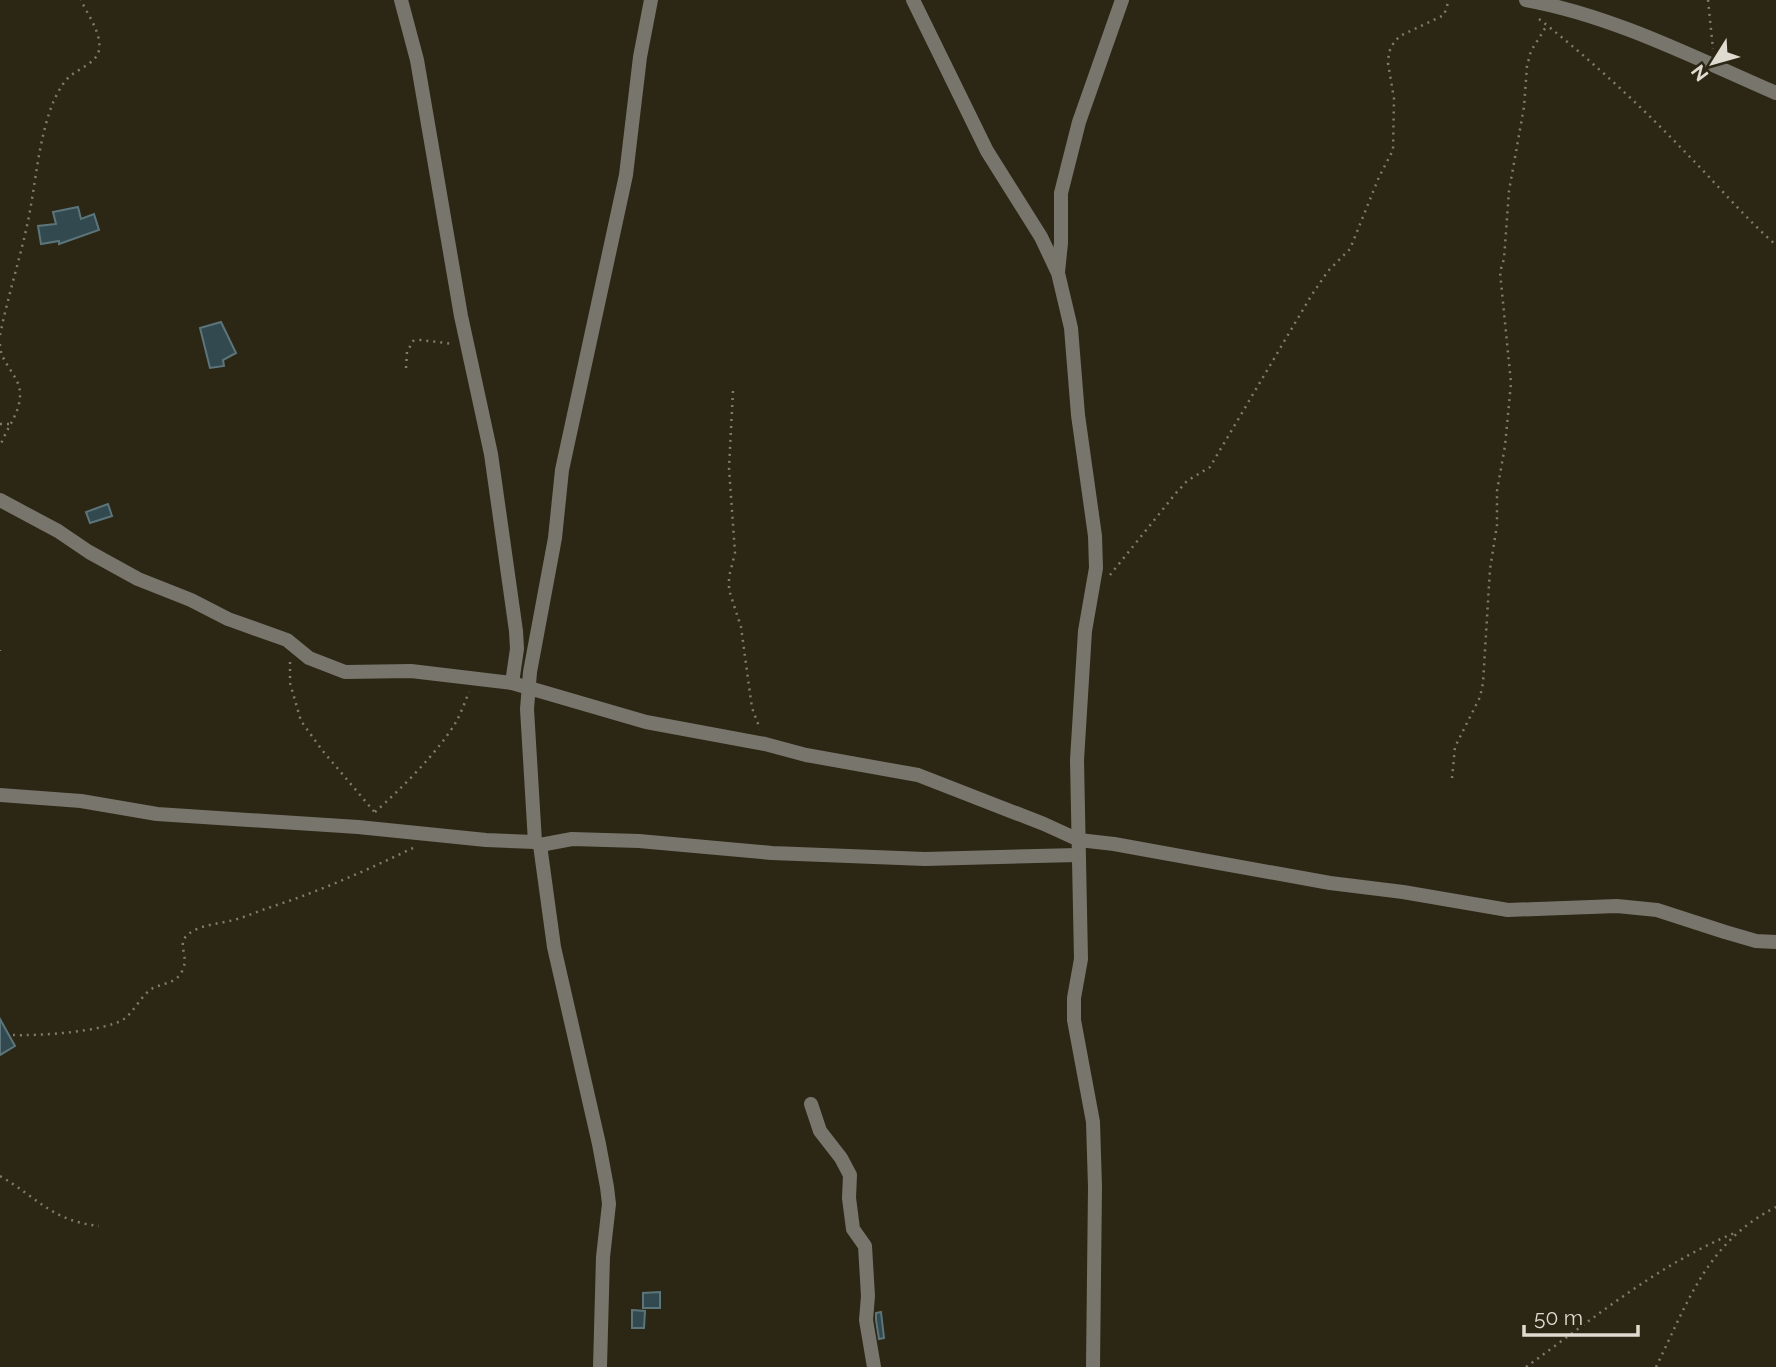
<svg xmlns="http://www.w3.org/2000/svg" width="1776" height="1367" font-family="Raleway,sans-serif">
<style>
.building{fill:#324a4f;stroke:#5c757a;stroke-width:2}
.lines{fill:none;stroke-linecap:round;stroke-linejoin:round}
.path{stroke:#807b6d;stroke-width:2.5;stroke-dasharray:2 5;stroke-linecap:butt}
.street{stroke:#78756c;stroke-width:14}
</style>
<rect width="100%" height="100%" fill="#2c2615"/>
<!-- building -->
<g class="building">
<polygon points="78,207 81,219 94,214 99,230 59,244 59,241 41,244 38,226 56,224 53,212"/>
<polygon points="221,322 236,353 223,360 224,366 210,368 200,328"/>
<polygon points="108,504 112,516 90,523 86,512"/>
<polygon points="0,1019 15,1046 0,1055"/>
<polygon points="660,1292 660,1308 643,1308 643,1293"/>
<polygon points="632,1310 645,1311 644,1328 632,1328"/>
<polygon points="881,1312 884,1338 879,1339 876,1320 876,1313"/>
</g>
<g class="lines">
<!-- path -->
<g class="path">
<polyline points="1708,0 1713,49"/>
<path d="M1539,19c52,41 101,86 147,134 30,30 58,64 90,92"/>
<path d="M0,335c8,-39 20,-76 28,-114 8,-39 10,-78 24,-116 4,-9 9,-20 16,-27 9,-9 29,-15 31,-28 3,-17 -12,-36 -18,-50"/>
<path d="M0,344c0,20 21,32 20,51 0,19 -15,35 -20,52"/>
<polyline points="406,368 407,352 413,341 420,340 454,344"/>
<polyline points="733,391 729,468 735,553 729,577 729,590 741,627 752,708 760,729"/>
<polyline points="0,424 9,424"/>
<polyline points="1110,575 1176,493 1187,481 1210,467 1311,296 1328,271 1350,249 1379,177 1393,150 1394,99 1388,63 1389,52 1394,42 1400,36 1444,15 1449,0"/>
<polyline points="0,650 0,651"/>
<polyline points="290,662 290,683 301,721 322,750 377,815"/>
<polyline points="1452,778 1455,747 1480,697 1483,683 1490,569 1497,525 1497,491 1505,446 1511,383 1500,272 1504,259 1509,191 1524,107 1527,66 1531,51 1547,25"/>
<path d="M375,812c26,-23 64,-61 81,-90 5,-9 9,-20 13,-30"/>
<path d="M13,1035c24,1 91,-3 111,-16 11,-8 17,-24 29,-31 11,-5 25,-5 30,-19 7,-17 -12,-28 14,-40 12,-5 25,-6 37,-9 14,-4 27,-10 40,-14 49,-16 93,-36 139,-58"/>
<path d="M0,1176c38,22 52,45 99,50"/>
<path d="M1526,1367c67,-48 134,-104 211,-135"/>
<path d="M1656,1367c32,-65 51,-125 120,-160"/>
</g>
<!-- street -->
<g class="street">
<polyline points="401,0 417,60 461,316 491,454 516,631 517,649 512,683"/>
<polyline points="913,0 987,151 1041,237 1058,273 1071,328 1078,415 1095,536 1096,568 1085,631 1077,760 1081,959 1074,998 1074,1020 1093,1122 1095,1187 1093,1367"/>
<path d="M1526,0c88,16 169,58 250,93"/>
<polyline points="1058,272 1061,243 1061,193 1079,122 1122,0"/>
<polyline points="0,500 58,531 89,552 138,579 191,600 228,619 287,640 309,658 345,672 411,671 512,683 646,722 765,744 806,755 918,775 1044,824 1079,840 1114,844 1330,883 1403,892 1508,910 1617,906 1657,910 1725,932 1756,941 1776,942"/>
<polyline points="0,795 81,801 157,814 358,827 486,840 535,842"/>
<polyline points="540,845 572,839 639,841 772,853 925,859 1078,855"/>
<polyline points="811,1104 820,1131 841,1158 850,1175 849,1198 853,1229 865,1246 868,1296 866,1320 874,1367"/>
<polyline points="600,1367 603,1257 609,1204 607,1187 599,1144 554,947 540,845 535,842 527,709 530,672 555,538 562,470 626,175 640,57 651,0"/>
</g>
</g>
<!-- north arrow -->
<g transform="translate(1713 63) rotate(233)" stroke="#2c2615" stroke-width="5" paint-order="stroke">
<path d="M0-5L12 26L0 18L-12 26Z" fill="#dfdbd0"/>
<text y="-10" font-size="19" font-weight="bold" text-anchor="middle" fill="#dfdbd0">N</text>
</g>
<!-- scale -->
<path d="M1524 1325v10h114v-10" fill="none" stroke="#dfdbd0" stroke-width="3.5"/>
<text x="1534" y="1325" font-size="21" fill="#dfdbd0" stroke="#2c2615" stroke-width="5" paint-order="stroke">50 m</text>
</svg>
